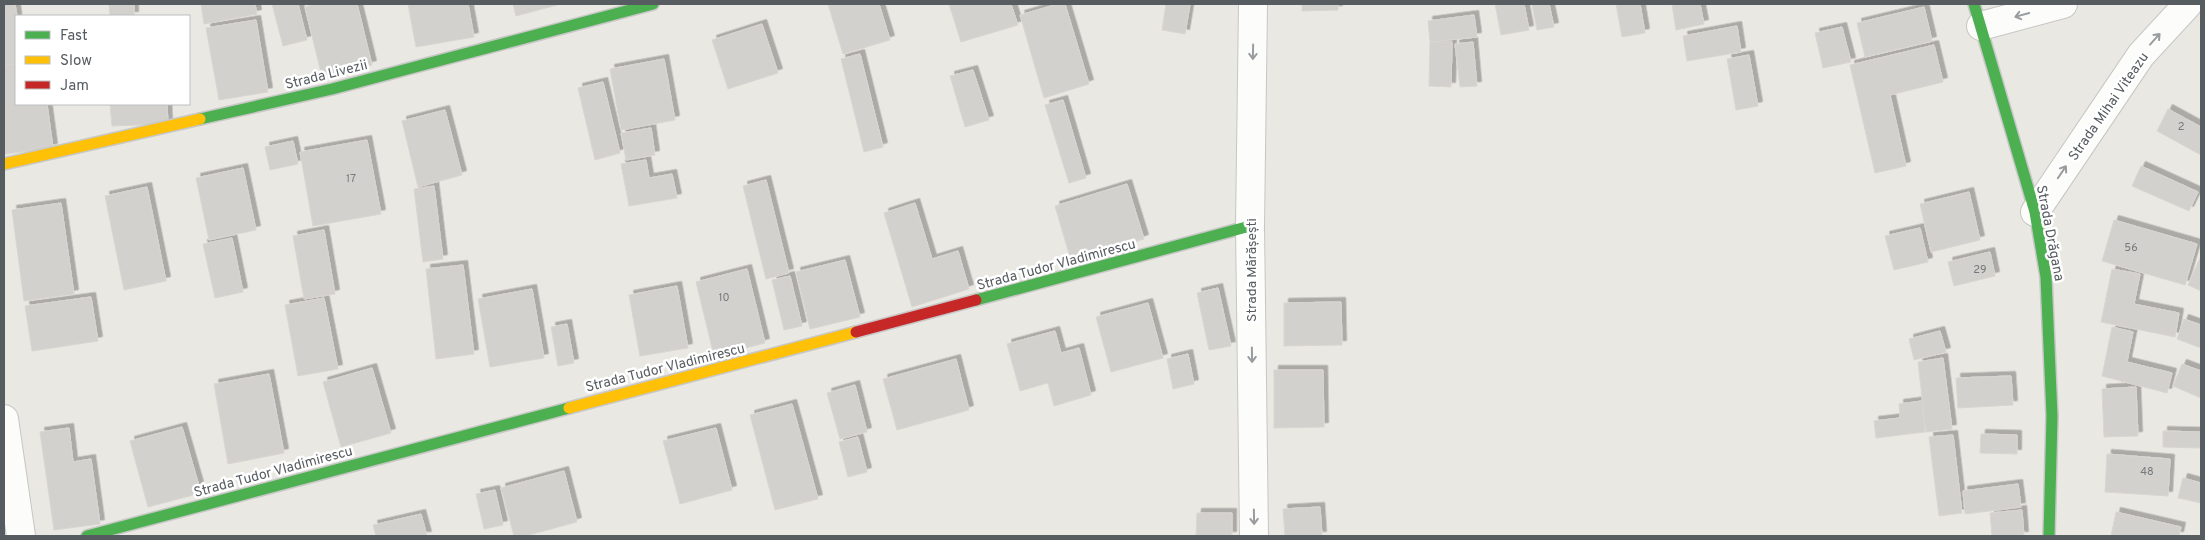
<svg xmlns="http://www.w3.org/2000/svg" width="2205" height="540" font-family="Overpass,sans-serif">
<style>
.building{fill:#d2d1cd;stroke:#d9d6d1;filter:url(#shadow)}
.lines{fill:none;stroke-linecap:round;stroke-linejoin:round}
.street-casing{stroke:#c6c6c4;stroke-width:30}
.fast-casing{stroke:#c7c7c7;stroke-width:14}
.slow-casing{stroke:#c7c7c7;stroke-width:14}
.jam-casing{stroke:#c7c7c7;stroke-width:14}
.street{stroke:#fcfcfb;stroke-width:28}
.fast{stroke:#4caf50;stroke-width:11}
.slow{stroke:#ffc107;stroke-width:11}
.jam{stroke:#c62828;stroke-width:11}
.oneway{stroke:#999c9f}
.labels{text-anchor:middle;stroke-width:5;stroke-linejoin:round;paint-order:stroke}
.number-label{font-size:11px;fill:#767a7c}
.street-label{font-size:14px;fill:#575c61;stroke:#fff}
</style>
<defs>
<filter id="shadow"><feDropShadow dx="4.5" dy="-4.5" stdDeviation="0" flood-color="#0004"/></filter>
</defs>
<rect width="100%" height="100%" fill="#eae8e2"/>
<!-- building -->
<g class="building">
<polygon points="4,4 15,4 17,16 16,64 4,66"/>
<polygon points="109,4 134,4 134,16 110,16"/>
<polygon points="201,4 255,4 257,14 204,24"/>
<polygon points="272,4 298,4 307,40 283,46"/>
<polygon points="317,4 357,4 372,65 322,77 305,7"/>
<polygon points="408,4 468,4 474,37 416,47"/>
<polygon points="513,4 561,4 516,16"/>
<polygon points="828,4 879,4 890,40 843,54"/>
<polygon points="949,4 1011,4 1018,25 961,42"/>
<polygon points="1058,4 1065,4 1089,84 1044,98 1020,15"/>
<polygon points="1166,4 1190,4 1185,34 1162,30"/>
<polygon points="1302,4 1338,4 1338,10 1302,11"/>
<polygon points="1495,4 1524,4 1529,30 1501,35"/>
<polygon points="1532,4 1549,4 1554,27 1537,30"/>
<polygon points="1616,4 1640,4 1645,33 1622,37"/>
<polygon points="1672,4 1700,4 1704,24 1676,30"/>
<polygon points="1924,7 1932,41 1865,57 1857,23"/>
<polygon points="1474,15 1477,37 1430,42 1428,21"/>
<polygon points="256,20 268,92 219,100 206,28"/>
<polygon points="762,24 778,73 728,89 712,40"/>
<polygon points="1737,26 1741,52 1687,61 1683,36"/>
<polygon points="1842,27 1851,62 1823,68 1815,33"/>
<polygon points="1430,42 1452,42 1451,87 1429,86"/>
<polygon points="1473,42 1477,86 1460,87 1455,44"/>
<polygon points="1934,45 1943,82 1890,95 1906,166 1875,173 1850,65"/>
<polygon points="860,54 883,147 864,152 841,59"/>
<polygon points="1749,55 1758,106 1736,110 1727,59"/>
<polygon points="664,59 675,120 621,130 610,69"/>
<polygon points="16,64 16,104 47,104 53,148 5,154 4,66"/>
<polygon points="973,70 989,120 965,127 950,76"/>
<polygon points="603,82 620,153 595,160 578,88"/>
<polygon points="1063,100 1086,178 1069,183 1045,105"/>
<polygon points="110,104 167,104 168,124 112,126"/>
<polygon points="2168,109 2201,127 2201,155 2157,131"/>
<polygon points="445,110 462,175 418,187 402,121"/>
<polygon points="651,128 655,155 626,160 621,133"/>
<polygon points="367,140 381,214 313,226 300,152"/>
<polygon points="293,141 298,164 270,170 265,147"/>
<polygon points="646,160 649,178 672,174 677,198 629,206 621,164"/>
<polygon points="2141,166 2198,192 2189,211 2132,186"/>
<polygon points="243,168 256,230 209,240 196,178"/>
<polygon points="766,180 789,273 766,279 743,186"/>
<polygon points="1127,184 1144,239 1071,261 1055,206"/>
<polygon points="434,186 443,259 423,262 414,189"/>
<polygon points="147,187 166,281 124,290 105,196"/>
<polygon points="1969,192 1980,240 1931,252 1920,204"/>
<polygon points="61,203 74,294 24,301 12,210"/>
<polygon points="915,203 932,259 958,251 969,289 912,307 884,213"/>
<polygon points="2114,220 2197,244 2185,285 2102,261"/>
<polygon points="1920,228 1928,262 1894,270 1885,236"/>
<polygon points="324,230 335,294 304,299 293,236"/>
<polygon points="232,238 243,292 215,298 203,244"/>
<polygon points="1990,252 1995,276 1954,286 1948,262"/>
<polygon points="2201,256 2201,291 2188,285"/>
<polygon points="845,260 860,317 810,329 796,272"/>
<polygon points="463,265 474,354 436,359 426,269"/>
<polygon points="747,269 765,343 714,356 696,282"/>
<polygon points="2112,269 2140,274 2134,304 2179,313 2175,337 2101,322"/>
<polygon points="790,276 802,326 784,330 772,280"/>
<polygon points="677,286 688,348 640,356 629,295"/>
<polygon points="1218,288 1231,346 1209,350 1197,293"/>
<polygon points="532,289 544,358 490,367 478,299"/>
<polygon points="91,297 98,341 32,351 25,306"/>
<polygon points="324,298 338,369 298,376 285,305"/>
<polygon points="1341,302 1342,345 1284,346 1284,303"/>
<polygon points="1148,303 1163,358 1111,372 1096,317"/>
<polygon points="2184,319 2201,325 2201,348 2177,339"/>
<polygon points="567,324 574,363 558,366 551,327"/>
<polygon points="2112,327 2133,332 2127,362 2172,373 2167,393 2102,376"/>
<polygon points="1055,331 1061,353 1079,348 1091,395 1054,406 1048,383 1020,391 1007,344"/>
<polygon points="1940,331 1946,352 1914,360 1909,339"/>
<polygon points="1188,354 1194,384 1173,389 1167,359"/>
<polygon points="1943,358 1952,429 1926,432 1918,362"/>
<polygon points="956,359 969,410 897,430 883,379"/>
<polygon points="2182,364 2201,371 2201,398 2173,386"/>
<polygon points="372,368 391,433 341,447 323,382"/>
<polygon points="1274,370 1323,370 1324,427 1274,428"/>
<polygon points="269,374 284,453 228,464 214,384"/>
<polygon points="2011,376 2013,405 1958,408 1956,378"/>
<polygon points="855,385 867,432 840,439 827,393"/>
<polygon points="2136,387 2138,436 2104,437 2102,389"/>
<polygon points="1922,401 1925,432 1876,438 1874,421 1900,418 1899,404"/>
<polygon points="792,404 818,499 775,510 750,415"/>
<polygon points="182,427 201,493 148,507 130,441"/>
<polygon points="69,428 73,462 91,459 100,524 54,530 40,432"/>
<polygon points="716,428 732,490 680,504 663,441"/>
<polygon points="2163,431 2201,432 2201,448 2163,447"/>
<polygon points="1981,434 2017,435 2017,454 1980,453"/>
<polygon points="1953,435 1962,513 1939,516 1929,437"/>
<polygon points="858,437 867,472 848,477 839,442"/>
<polygon points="2107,454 2170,459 2168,496 2105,492"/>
<polygon points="564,471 577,522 525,536 514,536 501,488"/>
<polygon points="2183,478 2201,483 2201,503 2178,498"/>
<polygon points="2018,484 2021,507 1965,514 1963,491"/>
<polygon points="495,490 503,525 484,529 476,494"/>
<polygon points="1320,507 1322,536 1285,536 1283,509"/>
<polygon points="2022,510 2024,536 1992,536 1990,513"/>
<polygon points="2116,512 2181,527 2179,536 2111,536"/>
<polygon points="1197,513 1232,513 1232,536 1196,536"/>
<polygon points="421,514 427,536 376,536 373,525"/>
</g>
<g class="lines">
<!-- street casing -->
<g class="street-casing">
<g id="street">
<polyline points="1253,4 1250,226 1254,536"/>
<polyline points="1981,26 2063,4"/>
<polyline points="2035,212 2141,55 2188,4"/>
<polyline points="4,419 21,536"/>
</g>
</g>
<!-- fast casing -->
<g class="fast-casing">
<g id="fast">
<polyline points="1974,4 2035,212 2046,277 2052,416 2049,536"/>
<polyline points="200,119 332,89 653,4"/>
<polyline points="976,300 1250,226"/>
<polyline points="87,536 569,408"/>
</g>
</g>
<!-- slow casing -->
<g class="slow-casing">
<g id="slow">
<polyline points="4,164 200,119"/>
<polyline points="569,408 856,332"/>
</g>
</g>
<!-- jam casing -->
<g class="jam-casing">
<polyline id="jam" points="856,332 976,300"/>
</g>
<!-- street -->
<use href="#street" class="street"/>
<!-- fast -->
<use href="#fast" class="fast"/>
<!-- slow -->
<use href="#slow" class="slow"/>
<!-- jam -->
<use href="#jam" class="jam"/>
</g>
<!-- one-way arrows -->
<defs><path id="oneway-shaft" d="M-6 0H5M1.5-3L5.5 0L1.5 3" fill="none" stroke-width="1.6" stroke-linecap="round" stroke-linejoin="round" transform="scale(1.25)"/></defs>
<g class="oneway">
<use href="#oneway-shaft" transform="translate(2022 15) rotate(165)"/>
<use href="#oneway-shaft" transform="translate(2155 39) rotate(-48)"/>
<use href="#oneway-shaft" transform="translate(1253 52) rotate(91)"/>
<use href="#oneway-shaft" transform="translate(2062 172) rotate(-56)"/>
<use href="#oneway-shaft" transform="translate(1252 355) rotate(89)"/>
<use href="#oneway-shaft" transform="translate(1254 517) rotate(89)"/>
</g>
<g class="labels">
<!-- number labels -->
<g class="number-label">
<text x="2181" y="130">2</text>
<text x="351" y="182">17</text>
<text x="2131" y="251">56</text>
<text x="1980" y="273">29</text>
<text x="724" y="301">10</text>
<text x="2147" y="475">48</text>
</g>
<!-- street labels -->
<g class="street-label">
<text transform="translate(326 74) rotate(-14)" y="5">Strada Livezii</text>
<text transform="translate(2108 106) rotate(-55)" y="5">Strada Mihai Viteazu</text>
<text transform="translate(2051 233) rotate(79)" y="5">Strada Drăgana</text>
<text transform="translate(1056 264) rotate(-15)" y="5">Strada Tudor Vladimirescu</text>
<text transform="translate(1251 270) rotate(-90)" y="5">Strada Mărășești</text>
<text transform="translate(665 367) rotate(-14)" y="5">Strada Tudor Vladimirescu</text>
<text transform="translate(273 471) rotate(-15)" y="5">Strada Tudor Vladimirescu</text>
</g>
</g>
<!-- border -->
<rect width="2205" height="540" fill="none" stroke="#575c61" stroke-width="10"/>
<!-- legend -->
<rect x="15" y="15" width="175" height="90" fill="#ffffff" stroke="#bcbec0"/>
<rect x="25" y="31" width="25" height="8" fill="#4caf50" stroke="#bcbec0"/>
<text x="60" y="40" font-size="15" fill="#575c61">Fast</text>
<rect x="25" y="56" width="25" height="8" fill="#ffc107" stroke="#bcbec0"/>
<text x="60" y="65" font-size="15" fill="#575c61">Slow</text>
<rect x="25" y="81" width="25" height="8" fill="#c62828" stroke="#bcbec0"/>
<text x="60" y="90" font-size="15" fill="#575c61">Jam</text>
</svg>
